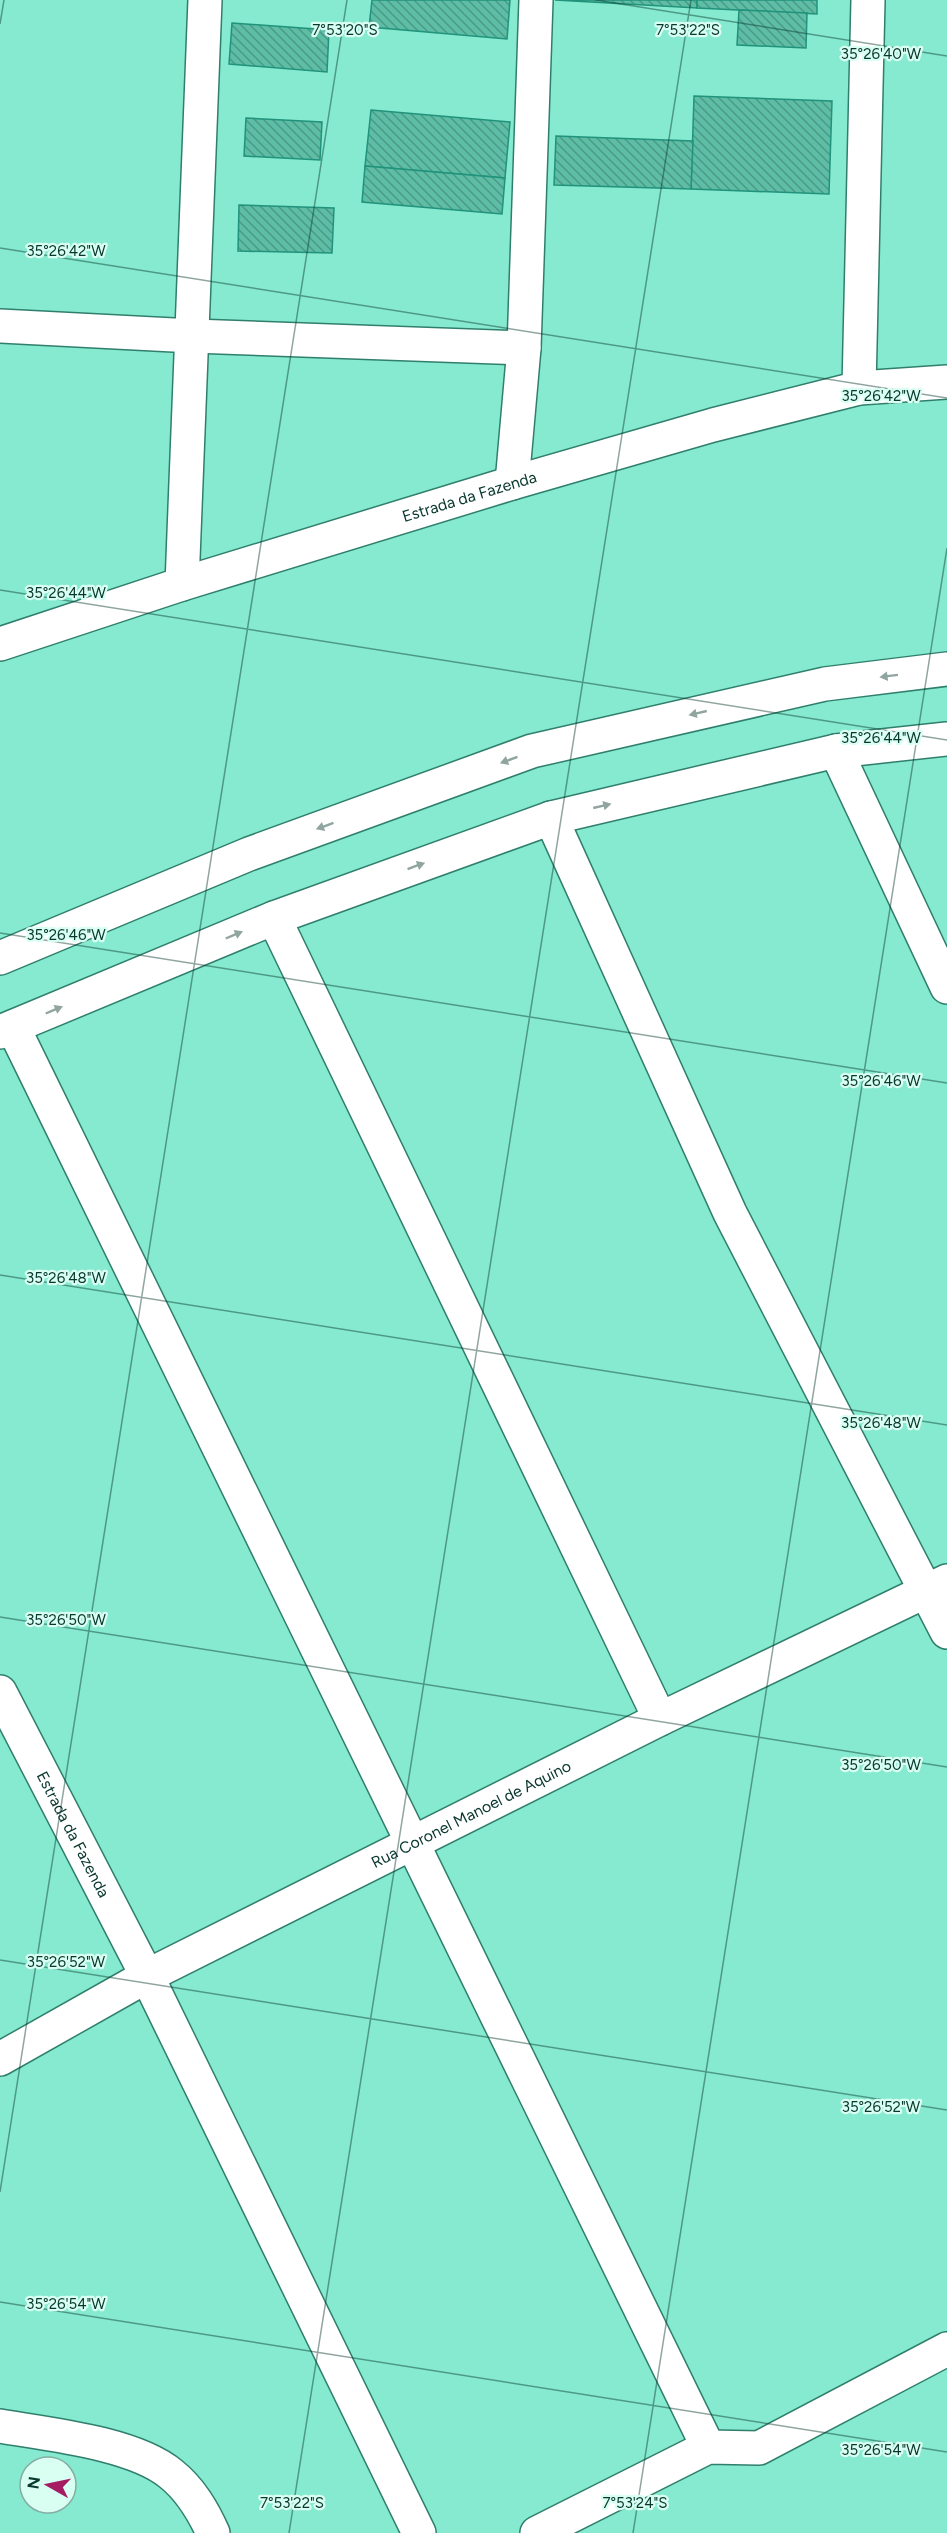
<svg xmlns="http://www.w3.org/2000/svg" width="947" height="2533" font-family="Figtree,sans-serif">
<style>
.building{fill:url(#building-back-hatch);stroke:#22937b;stroke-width:1.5}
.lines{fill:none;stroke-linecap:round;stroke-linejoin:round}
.minor-casing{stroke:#307f6c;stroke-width:36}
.minor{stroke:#fff;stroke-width:33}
.oneway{fill:#90a5a0}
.ticks{fill:none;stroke:#08372d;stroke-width:1.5;stroke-opacity:0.45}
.labels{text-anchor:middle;stroke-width:4.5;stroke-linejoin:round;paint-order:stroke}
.street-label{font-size:16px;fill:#08372d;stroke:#d9fef2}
.ticks-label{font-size:15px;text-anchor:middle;fill:#08372d;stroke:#d9fef2;stroke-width:4.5;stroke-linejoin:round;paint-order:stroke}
</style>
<defs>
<pattern id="building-back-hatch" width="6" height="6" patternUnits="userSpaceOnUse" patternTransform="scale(1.5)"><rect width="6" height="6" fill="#5dbda5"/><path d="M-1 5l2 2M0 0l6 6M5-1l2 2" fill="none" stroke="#4b9a87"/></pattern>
</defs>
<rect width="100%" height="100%" fill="#85eacf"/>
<!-- building -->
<g class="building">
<polygon points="372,0 510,0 507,39 369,27"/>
<polygon points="555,0 697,0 697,8"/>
<polygon points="697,0 817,0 817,14 697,8"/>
<polygon points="739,10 807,13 806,48 737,45"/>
<polygon points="232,23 329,30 327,72 229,64"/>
<polygon points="694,96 832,101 829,194 691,189"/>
<polygon points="371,110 510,122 505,178 365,166"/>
<polygon points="246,118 322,122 320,160 244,156"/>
<polygon points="556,136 693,141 691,189 554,185"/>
<polygon points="365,166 505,178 502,214 362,202"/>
<polygon points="239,205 334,208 332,253 238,251"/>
</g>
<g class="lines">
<!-- minor casing -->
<g class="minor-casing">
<g id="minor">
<polyline points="0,326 193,336 524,348"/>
<polyline points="859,388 868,0"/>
<polyline points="512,483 524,348 536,0"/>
<polyline points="182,584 205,0"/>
<path id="s1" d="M0,644l182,-60 330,-101 201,-58 146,-37 88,-6"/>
<polyline points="836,751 947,987"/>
<polyline points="551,818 730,1213 947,1632"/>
<polyline points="274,918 660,1719"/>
<polyline points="0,958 249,854 532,751 825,684 947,669"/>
<polyline points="13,1027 708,2447"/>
<polyline points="0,1032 274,918 551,818 836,751 947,739"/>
<path id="s2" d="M0,1692l147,284 272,557"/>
<path id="s3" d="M0,2059l147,-83 513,-257 287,-138"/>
<path d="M0,2426c47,8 134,17 171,48 20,16 32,37 42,59"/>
<polyline points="537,2533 708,2447 759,2448 947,2349"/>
</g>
</g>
<!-- minor -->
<use href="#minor" class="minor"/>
</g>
<!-- one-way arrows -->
<defs><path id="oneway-solid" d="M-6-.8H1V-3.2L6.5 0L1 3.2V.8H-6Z" transform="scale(1.5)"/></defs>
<g class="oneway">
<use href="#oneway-solid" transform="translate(889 676) rotate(173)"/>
<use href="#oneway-solid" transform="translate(698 713) rotate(167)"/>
<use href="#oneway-solid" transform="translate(509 760) rotate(160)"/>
<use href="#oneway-solid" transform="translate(602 806) rotate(-13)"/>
<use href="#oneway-solid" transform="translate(325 826) rotate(160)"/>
<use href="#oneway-solid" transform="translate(416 866) rotate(-20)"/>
<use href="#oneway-solid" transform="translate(234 935) rotate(-23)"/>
<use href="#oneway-solid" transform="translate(54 1010) rotate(-23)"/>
</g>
<!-- ticks -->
<path class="ticks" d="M596,0l351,56M0,24l4,-24M0,248l947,150M0,590l947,150M0,933l947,150M0,1275l947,150M0,1617l947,150M0,1960l947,150M0,2192l347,-2192M0,2302l947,150M289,2533l402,-2533M633,2533l314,-1985"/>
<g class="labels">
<!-- street labels -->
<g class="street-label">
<text dy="6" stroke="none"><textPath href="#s1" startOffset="492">Estrada da Fazenda</textPath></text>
<text dy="6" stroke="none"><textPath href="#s3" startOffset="531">Rua Coronel Manoel de Aquino</textPath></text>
<text dy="6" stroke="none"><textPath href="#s2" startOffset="160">Estrada da Fazenda</textPath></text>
</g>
</g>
<g class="ticks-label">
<text x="688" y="35">7°53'22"S</text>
<text x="345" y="35">7°53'20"S</text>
<text x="881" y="59">35°26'40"W</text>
<text x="66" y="256">35°26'42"W</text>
<text x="881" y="401">35°26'42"W</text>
<text x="66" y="598">35°26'44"W</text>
<text x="881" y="743">35°26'44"W</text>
<text x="66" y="940">35°26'46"W</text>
<text x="881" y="1086">35°26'46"W</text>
<text x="66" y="1283">35°26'48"W</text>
<text x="881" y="1428">35°26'48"W</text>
<text x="66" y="1625">35°26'50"W</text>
<text x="881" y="1770">35°26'50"W</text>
<text x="66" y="1967">35°26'52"W</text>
<text x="881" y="2112">35°26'52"W</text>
<text x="66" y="2309">35°26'54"W</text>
<text x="881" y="2455">35°26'54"W</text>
<text x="292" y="2508">7°53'22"S</text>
<text x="635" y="2508">7°53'24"S</text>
</g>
<!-- north arrow -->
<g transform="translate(48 2485) rotate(279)"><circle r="28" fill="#d9fef2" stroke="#85aea3" stroke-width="1.5"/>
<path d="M0-4.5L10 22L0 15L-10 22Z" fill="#a51c65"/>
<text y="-9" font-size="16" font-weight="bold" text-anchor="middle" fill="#08372d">N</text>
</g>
</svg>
